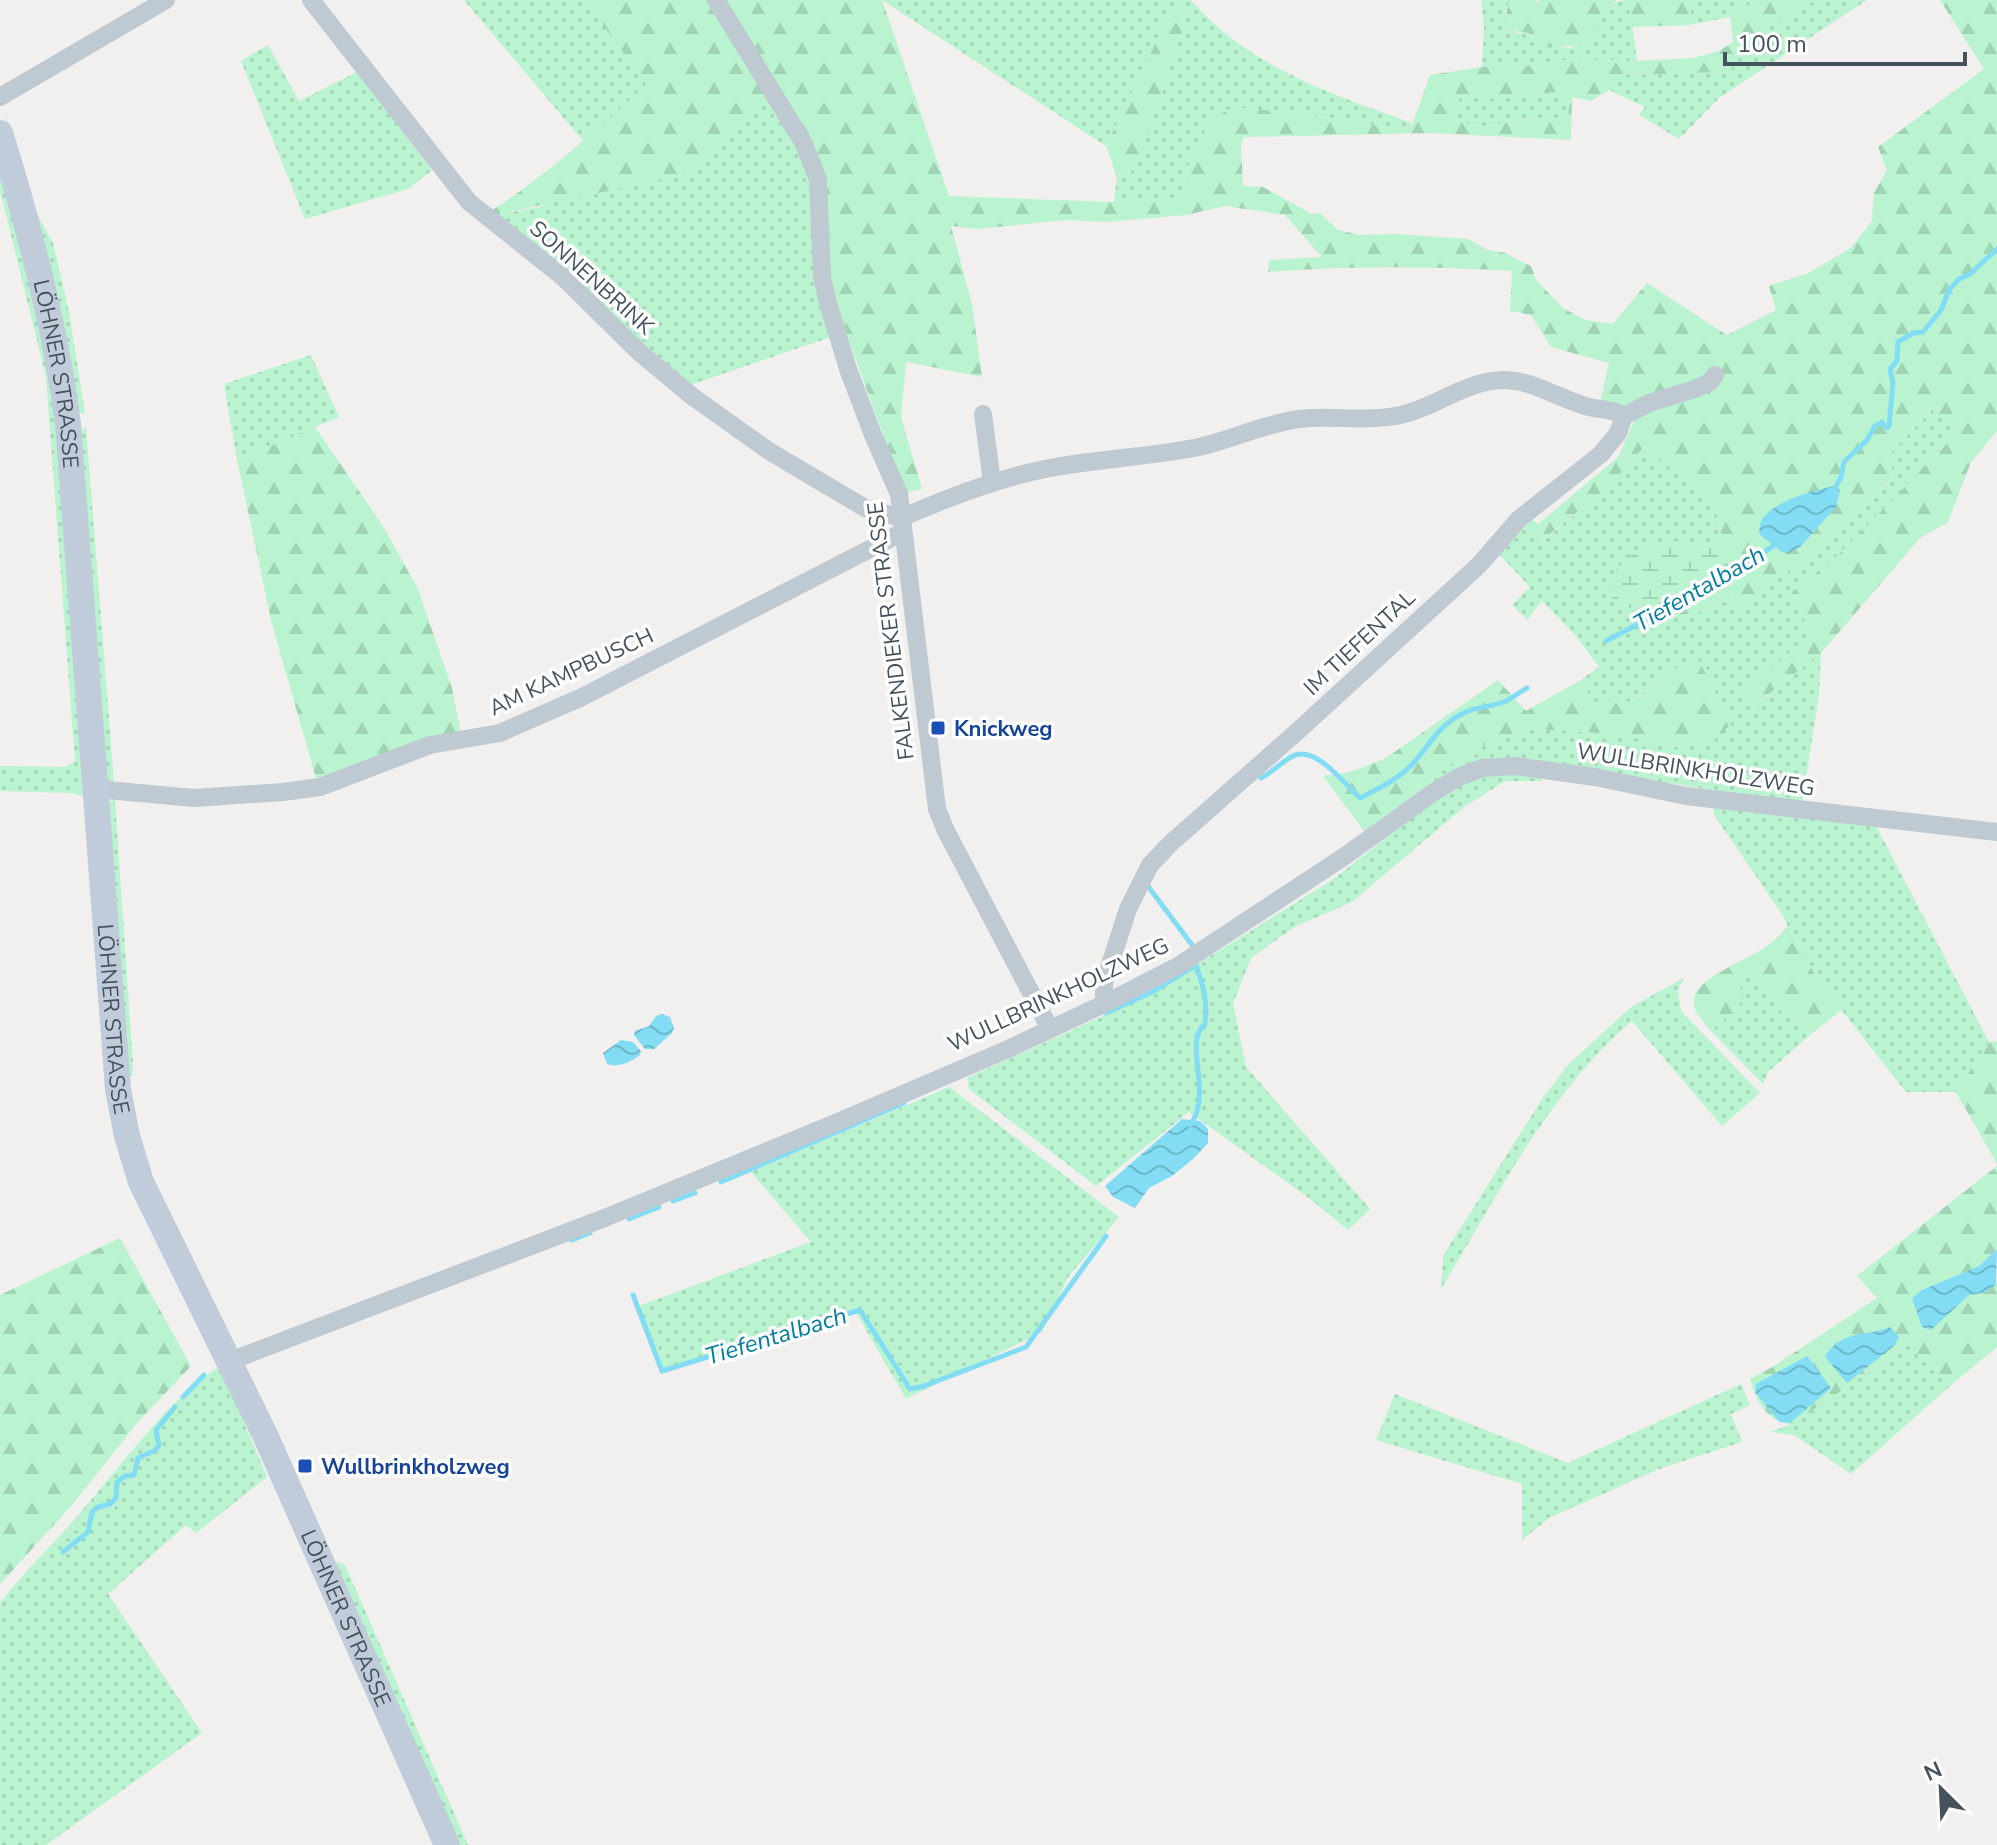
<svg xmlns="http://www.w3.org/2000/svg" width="1997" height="1845" font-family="'Nunito Sans',sans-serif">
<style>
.grass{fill:url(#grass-dots)}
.forest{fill:url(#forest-firs);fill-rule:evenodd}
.wetland{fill:url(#wetland-marsh)}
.water{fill:url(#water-waves)}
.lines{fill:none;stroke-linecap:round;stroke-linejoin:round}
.stream{stroke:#82ddf4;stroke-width:5}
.minor{stroke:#bec9d2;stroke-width:18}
.secondary{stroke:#c0ccda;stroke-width:26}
.transit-dot{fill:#1a4fb4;stroke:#fff;stroke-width:3}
.labels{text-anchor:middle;stroke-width:7;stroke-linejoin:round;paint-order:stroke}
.street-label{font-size:22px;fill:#45525e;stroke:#fff}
.transit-label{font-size:22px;font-weight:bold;fill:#164399;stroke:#fff;text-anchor:start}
.water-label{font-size:24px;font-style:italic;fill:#037d9d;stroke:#fff}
</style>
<defs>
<pattern id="grass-dots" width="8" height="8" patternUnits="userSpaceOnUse" patternTransform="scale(2)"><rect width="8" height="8" fill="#b9f3cf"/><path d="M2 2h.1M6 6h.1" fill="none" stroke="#a0d2b4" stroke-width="1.8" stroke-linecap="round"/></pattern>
<pattern id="forest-firs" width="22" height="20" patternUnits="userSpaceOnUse" patternTransform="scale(2)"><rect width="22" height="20" fill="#b9f3cf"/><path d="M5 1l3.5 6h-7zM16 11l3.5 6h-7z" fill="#a0d2b4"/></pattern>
<pattern id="wetland-marsh" width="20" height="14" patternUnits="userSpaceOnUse" patternTransform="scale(2)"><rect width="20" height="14" fill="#b9f3cf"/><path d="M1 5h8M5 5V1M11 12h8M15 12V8" fill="none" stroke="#a0d2b4"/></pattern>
<pattern id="water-waves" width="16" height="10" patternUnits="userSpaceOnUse" patternTransform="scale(2)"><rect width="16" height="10" fill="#82ddf4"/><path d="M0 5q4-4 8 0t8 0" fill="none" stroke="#6cb6c9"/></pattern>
</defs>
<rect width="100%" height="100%" fill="#f2efef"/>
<!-- grass -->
<g class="grass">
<polygon points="464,0 585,0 647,84 584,142"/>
<path d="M882,0h309c57,67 141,94 221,123l-2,8 -98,-16 -121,39 -10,44 -67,4 3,-25 14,-5 8,-11 49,-148 -15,-6 -67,139z"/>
<path d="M1481,0h29l-5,13 11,20h13l9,15 10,-2 23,2 25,-15c2,-19 12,-33 33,-33l8,61 -67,-2 -44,7 -44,1 2,-40z"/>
<polygon points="1693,0 1755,0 1755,1 1730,17 1689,25"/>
<polygon points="1816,0 1867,0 1719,98 1679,139 1639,115 1645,107 1609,90 1622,75 1728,72 1761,32"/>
<polygon points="268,45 299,101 357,72 432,170 408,189 305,219 241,61"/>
<polygon points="781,88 808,140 846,332 687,386 495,215 540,207"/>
<polygon points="1554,92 1570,96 1569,120 1548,117 1484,126 1446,121 1461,96 1493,99"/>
<polygon points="3,107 37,214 53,243 69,312 85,414 74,411 35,219"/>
<polygon points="0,164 50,353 88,794 82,796 72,793 0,791 0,766 66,767 75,761 46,377 0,190"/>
<polygon points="311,355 339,417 237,460 224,384"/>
<polygon points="1932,410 1959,431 1837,556 1791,593 1811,633 1745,691 1752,708 1821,653 1819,694 1802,804 1509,758 1367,835 1407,795 1475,748 1534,729 1617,734 1681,748 1674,669 1629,703 1598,706 1581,680 1599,667 1575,635 1542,601 1527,620 1512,605 1530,587 1499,554 1521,525 1540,543 1609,486 1644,447 1714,503 1724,544 1720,541 1691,548 1634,609 1676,590 1664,600 1687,617 1735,598 1740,606 1834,539 1895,475 1886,458"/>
<polygon points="86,427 114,783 108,780 103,772 79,431"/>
<polygon points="1487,771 1541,774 1542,781 1505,781 1464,807 1352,902 1296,926 1251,958 1233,1004 1246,1067 1370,1209 1348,1230 1309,1198 1189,1112 1096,1186 969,1089 967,1078 1147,996 1335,878 1424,808"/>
<polygon points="112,800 115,801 133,1065 132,1076 126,1074 105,807"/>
<polygon points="1713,803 1876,826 1989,1042 1956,1092 1906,1092 1818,980 1780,911 1714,815"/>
<polygon points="1751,973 1786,1018 1792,1014 1810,1035 1768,1072 1763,1084 1711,1031 1739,1007 1738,982"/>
<path d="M1684,978l-6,12 3,21 79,82 -38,33 -90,-105c-84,72 -134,174 -191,268l2,-33 101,-160 24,-31 63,-58z"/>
<polygon points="949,1087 1119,1217 1068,1277 1042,1332 906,1399 854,1309 664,1369 639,1306 811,1242 751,1172"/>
<polygon points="1909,1345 1951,1385 1851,1474 1794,1435 1770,1432 1792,1424"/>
<path d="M220,1366l47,111 -71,56 -10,-8 -78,69 94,139 -156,112h-46v-242c25,-33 55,-60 81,-91 38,-44 91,-117 139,-146z"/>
<polygon points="1741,1384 1750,1405 1731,1414 1742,1442 1659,1469 1549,1518 1522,1540 1522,1484 1376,1440 1395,1394 1568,1463"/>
<polygon points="339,1562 345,1565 468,1845 456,1845 336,1564"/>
</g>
<!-- forest -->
<g class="forest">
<path d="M585,0h297l67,196 165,6 67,-4 10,-44 20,-35 23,-12 78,8 98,16 20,-56 52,-8 44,-1 44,-7 67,2 57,-3 25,-7 14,-9 -3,-25 25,-17h61l-55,32 -33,40 -105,3 -14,15 -18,11 -19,-4 -1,43 -140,-7 -187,4 -3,7 2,42 20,1 49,27 8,-1 18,17 21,5 36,-1 74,5 16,10 20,4 26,13 5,14 27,28 22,12 28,4 34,-41 80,52 49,-25 -7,-24 40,-13 43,-26 20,-26 2,-28 13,-23 -9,-23 106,-78 -44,-69h57v431l-26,31 -23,60 -28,16 -99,115 -70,55 -6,-17 66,-58 -20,-40 46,-37 122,-125 -28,-21 -44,48 8,16 -61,65 -94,67 -6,-8 -47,19 -32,3 -2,-8 23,-22 44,-25 4,-6v-15l-10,-41 -70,-56 -35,39 -70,57 -18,-18 8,-9 9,8 80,-67 16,-36 -34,-19 9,-39 -58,-16 -20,-32 -21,-4 2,-40c-81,-5 -163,-5 -244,1l1,-12 53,-3 -37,-42 -60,-9 -39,9 -80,7 -39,-2 -90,9 -26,-3 21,78 10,73 -76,-15 -5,55 21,72 -18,4 -69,-191 -27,-162 -27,-51 -98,86 -188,40 -4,-4c57,-37 106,-81 155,-127zM1554,92l16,4 -2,23 -20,-2 -64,9 -37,-5 14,-25 32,3z"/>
<path d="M1510,0h25l3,3 1,-3h78c-21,14 -17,24 -26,45l-53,3 -9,-15c-23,-1 -27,-12 -19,-33z"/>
<polygon points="1629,0 1693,0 1689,25 1632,27"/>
<polygon points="1173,7 1188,13 1139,161 1131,172 1117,177 1106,146"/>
<polygon points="315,427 383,526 418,589 452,688 461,733 351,770 316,778 272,624 237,460"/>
<polygon points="1697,657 1732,723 1715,740 1681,748 1617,734 1534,729 1475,748 1407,795 1367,835 1323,776 1350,772 1386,758 1498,680 1526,711 1581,680 1598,706 1620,694 1630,703 1674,669"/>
<path d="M1788,926l30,54 25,29 -33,26 -17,-21 -7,4 -35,-45 -13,9 5,12 -4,13 -28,24c-8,-10 -19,-19 -17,-33 2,-19 50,-37 65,-47 12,-7 20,-15 29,-25z"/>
<polygon points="1997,1041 1997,1164 1956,1092 1989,1042"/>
<path d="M1997,1166v83l-18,17 -57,24 9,40c11,-11 24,-29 38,-35 12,-5 19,-3 28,-13v65l-46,38 -42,-40 -117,79c-25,-2 -36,-23 -42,-45l24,-13 103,-68 -20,-22z"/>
<polygon points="120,1238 191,1366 137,1423 73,1504 0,1584 0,1295"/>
</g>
<!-- wetland -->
<path class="wetland" d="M1678,541l13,7 30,-7 3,3v14l-3,7c-30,16 -66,45 -100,43 -10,-9 -12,-15 -9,-27 8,-29 40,-37 66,-40z"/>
<!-- water -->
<g class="water">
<path d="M1834,486l6,4 -4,17 -35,39 -12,7 -7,-1 -22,-17c-8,-30 53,-44 74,-49z"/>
<polygon points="662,1014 670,1017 674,1028 672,1033 654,1049 645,1049 634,1035 635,1031 649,1026 656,1016"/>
<path d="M621,1040l12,2 8,9 -1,4c-9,7 -22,13 -33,9l-4,-11z"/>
<polygon points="1182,1119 1200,1121 1208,1129 1208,1143 1193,1159 1172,1176 1149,1188 1135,1208 1113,1197 1105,1186"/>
<polygon points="1997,1249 1996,1285 1983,1293 1969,1295 1931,1330 1922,1327 1912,1298 1922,1290 1979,1266"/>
<path d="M1890,1327l9,10 -4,8 -48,38 -22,-26c16,-28 42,-20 65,-30z"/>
<polygon points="1807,1356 1831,1388 1790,1423 1779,1422 1755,1392 1756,1384"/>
</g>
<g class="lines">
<!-- stream -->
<g class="stream">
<polyline points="1834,490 1841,477 1844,462 1867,440 1875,426 1882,422 1887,428 1889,426 1893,383 1890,369 1897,361 1898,342 1913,333 1923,332 1941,310 1949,290 1959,279 1970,274 1997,249"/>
<polyline points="1606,641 1735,573 1777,543"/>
<path d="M1261,778c12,-6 20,-16 32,-22 23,-11 51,28 67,42 20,-10 41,-20 56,-38 14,-16 19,-28 37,-41 21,-14 33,-10 53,-18 7,-4 14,-9 21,-13"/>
<polyline points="1147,885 1192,945"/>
<path d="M1106,1013l46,-21 44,-27c7,20 12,37 9,59 -23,18 9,69 -15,101"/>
<polyline points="721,1182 904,1103"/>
<polyline points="673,1201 695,1193"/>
<polyline points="629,1219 659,1207"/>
<polyline points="572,1240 590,1233"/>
<polyline points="633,1295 662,1371 860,1310 910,1389 924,1386 1026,1347 1106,1236"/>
<polyline points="183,1397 204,1375"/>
<polyline points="63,1552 88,1532 92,1512 98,1507 110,1504 116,1498 117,1482 125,1476 134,1475 138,1458 154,1451 159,1445 156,1430 175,1407"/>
</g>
<!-- minor -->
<g class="minor">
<polyline points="311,0 469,202 564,278 639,352 693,397 769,451 865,508 901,518"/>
<polyline points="716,0 803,142 818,179 822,277 828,303 848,369 873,435 899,494 937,809 945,829 1050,1029"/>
<polyline points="0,97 166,0"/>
<polyline points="983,414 992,483"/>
<path d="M901,518c48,-21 97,-40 149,-50 47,-9 96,-11 144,-20 35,-7 68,-24 105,-29 32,-4 64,3 96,-3 37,-6 71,-36 109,-36 29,0 57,20 85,27 12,3 25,2 35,9"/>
<polyline points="96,789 194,798 283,792 320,787 430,745 500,733 582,697 903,532"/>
<polyline points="1104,1004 1104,983 1128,909 1150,865 1171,843 1299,730 1479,565 1519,519 1601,454 1618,433 1624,416 1649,403 1695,389 1710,382 1715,375"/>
<polyline points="230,1361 607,1217 833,1124 1006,1050 1104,1004 1178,966 1345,856 1434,792 1459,777 1482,768 1515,766 1595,777 1686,796 1997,832"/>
</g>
<!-- secondary -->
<path class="secondary" id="s1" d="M0,133c30,96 55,192 68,291l50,665 9,47 14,46 125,255 181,408"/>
</g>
<!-- markers -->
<g class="transit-dot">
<rect x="930" y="720" width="16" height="16" rx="4"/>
<rect x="297" y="1458" width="16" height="16" rx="4"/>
</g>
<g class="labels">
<!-- street labels -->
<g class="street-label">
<text transform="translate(592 277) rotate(42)" y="8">SONNENBRINK</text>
<text dy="8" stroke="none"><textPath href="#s1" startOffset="248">LÖHNER STRASSE</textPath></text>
<text transform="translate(890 631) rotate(-97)" y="8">FALKENDIEKER STRASSE</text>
<text transform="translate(1359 642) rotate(-43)" y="8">IM TIEFENTAL</text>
<text transform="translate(571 671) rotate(-25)" y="8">AM KAMPBUSCH</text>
<text transform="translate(1696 769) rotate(9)" y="8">WULLBRINKHOLZWEG</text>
<text transform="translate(1058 994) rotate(-25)" y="8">WULLBRINKHOLZWEG</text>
<text dy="8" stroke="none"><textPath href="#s1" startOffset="896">LÖHNER STRASSE</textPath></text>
<text dy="8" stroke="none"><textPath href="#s1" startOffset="1544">LÖHNER STRASSE</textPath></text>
</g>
<!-- transit labels -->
<g class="transit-label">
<text x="954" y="736">Knickweg</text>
<text x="321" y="1474">Wullbrinkholzweg</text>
</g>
<!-- water labels -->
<g class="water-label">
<text transform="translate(1699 589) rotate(-30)" y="8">Tiefentalbach</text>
<text transform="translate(776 1336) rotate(-17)" y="8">Tiefentalbach</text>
</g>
</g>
<!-- north arrow -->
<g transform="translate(1941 1789) rotate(336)" stroke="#ffffff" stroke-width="6" paint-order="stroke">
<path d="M0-6L14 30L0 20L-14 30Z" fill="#45525e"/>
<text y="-12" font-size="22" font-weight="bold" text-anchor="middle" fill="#45525e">N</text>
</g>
<!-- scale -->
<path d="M1725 52v12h240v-12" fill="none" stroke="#45525e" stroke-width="4"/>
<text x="1737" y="52" font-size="24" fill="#45525e" stroke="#ffffff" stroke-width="6" paint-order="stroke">100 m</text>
</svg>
